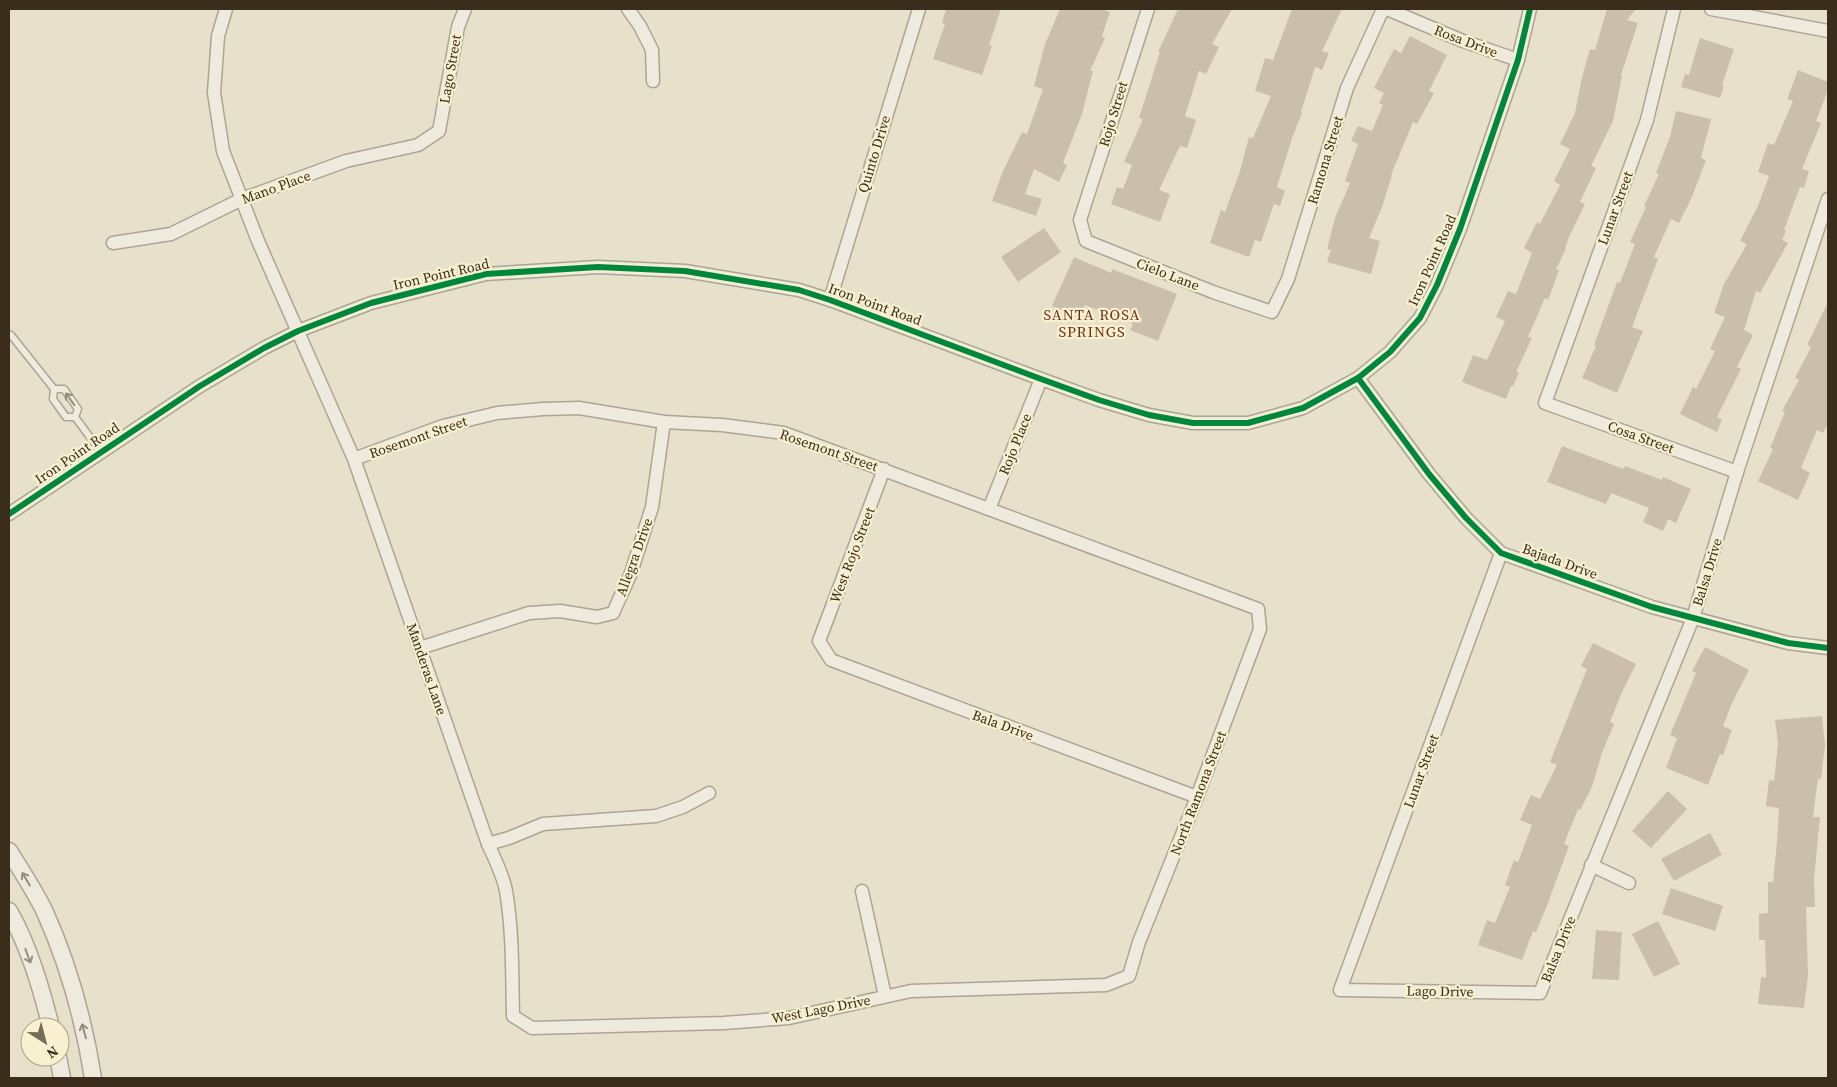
<svg xmlns="http://www.w3.org/2000/svg" width="1837" height="1087" font-family="'Source Serif 4',serif">
<style>
.building{fill:#cbbfac}
.lines{fill:none;stroke-linecap:round;stroke-linejoin:round}
.service-casing{stroke:#aca495;stroke-width:9}
.minor-casing{stroke:#aca495;stroke-width:15}
.tertiary-casing{stroke:#aca495;stroke-width:19}
.service{stroke:#eeeade;stroke-width:6}
.minor{stroke:#eeeade;stroke-width:12}
.tertiary{stroke:#eeeade;stroke-width:16}
.cycleway-casing{stroke:#f9f0d0;stroke-width:9}
.cycleway{stroke:#00873e;stroke-width:6}
.oneway{stroke:#948c7d}
.labels{text-anchor:middle;stroke-width:4.5;stroke-linejoin:round;paint-order:stroke}
.street-label{font-size:14px;fill:#3b2d1c;stroke:#f9f0d0}
.neighbourhood-label{font-size:15px;letter-spacing:1px;fill:#6c2f17;stroke:#f9f0d0}
</style>
<rect width="100%" height="100%" fill="#e7e1cb"/>
<!-- building -->
<g class="building">
<polygon points="946,9 1001,9 989,45 992,46 982,75 933,59 945,24 942,23"/>
<polygon points="1060,9 1101,9 1110,12 1102,36 1105,38 1090,71 1093,71 1082,114 1063,163 1067,165 1059,182 1034,169 1025,194 1042,199 1036,216 992,201 1003,171 1022,132 1027,134 1043,89 1034,86 1045,44"/>
<polygon points="1178,9 1232,9 1212,44 1219,47 1206,74 1199,71 1185,116 1196,120 1187,148 1180,146 1159,190 1170,194 1160,222 1111,204 1117,187 1123,189 1132,165 1124,162 1143,119 1139,118 1160,52 1158,52"/>
<polygon points="1292,9 1342,9 1322,51 1329,53 1322,70 1315,67 1301,112 1302,113 1292,138 1277,187 1285,191 1280,206 1274,204 1261,242 1255,240 1249,257 1210,243 1221,210 1225,212 1240,171 1249,137 1253,138 1271,96 1255,91 1265,58 1273,60"/>
<polygon points="1607,9 1636,9 1627,20 1638,23 1621,75 1622,76 1613,121 1591,166 1596,168 1580,202 1585,204 1569,237 1565,248 1566,249 1556,269 1559,270 1548,300 1545,298 1528,337 1532,338 1516,372 1519,372 1513,386 1511,386 1506,399 1462,382 1473,355 1487,360 1505,321 1496,317 1508,291 1516,294 1532,253 1524,248 1537,222 1540,224 1560,185 1554,181 1570,149 1560,144 1575,113 1582,77 1590,49 1595,50"/>
<polygon points="1410,36 1447,55 1429,91 1434,93 1417,124 1413,122 1391,175 1392,175 1382,207 1369,238 1380,241 1371,274 1327,262 1331,250 1327,249 1335,218 1350,183 1345,181 1358,144 1351,141 1358,126 1372,131 1383,105 1379,103 1384,93 1374,88 1394,49 1401,53"/>
<polygon points="1700,38 1734,49 1722,85 1724,85 1720,98 1681,87 1685,74 1689,75"/>
<polygon points="1798,70 1828,82 1828,90 1816,121 1821,123 1802,169 1809,171 1804,188 1800,187 1784,230 1786,231 1782,240 1788,243 1760,293 1756,291 1744,330 1753,335 1737,367 1741,369 1717,417 1722,420 1717,432 1680,414 1693,387 1696,389 1715,351 1710,349 1725,317 1714,313 1724,284 1747,244 1740,241 1758,206 1769,176 1758,172 1768,143 1774,145 1793,101 1787,99"/>
<polygon points="1676,111 1711,119 1701,158 1706,160 1692,197 1679,223 1671,219 1654,257 1658,259 1632,327 1643,331 1617,393 1582,378 1596,346 1594,345 1617,282 1620,283 1635,244 1630,242 1646,207 1644,206 1659,174 1656,173 1670,137"/>
<polygon points="1044,228 1061,252 1018,282 1001,257"/>
<polygon points="1074,257 1111,273 1112,269 1177,294 1158,341 1130,330 1133,324 1085,305 1079,317 1052,306"/>
<polygon points="1828,302 1828,424 1823,433 1817,430 1801,468 1810,473 1798,500 1758,481 1773,449 1770,448 1785,412 1782,411 1799,380 1795,378 1811,347 1807,345"/>
<polygon points="1562,446 1624,469 1625,466 1662,480 1663,477 1691,489 1676,523 1668,519 1663,531 1643,522 1649,508 1611,493 1606,504 1547,482"/>
<polygon points="1593,643 1636,664 1622,692 1610,722 1614,724 1602,753 1592,787 1580,810 1578,809 1564,844 1569,846 1546,908 1536,932 1533,931 1522,960 1478,945 1487,920 1495,923 1510,887 1505,885 1514,860 1518,862 1532,825 1520,820 1531,795 1540,799 1557,765 1550,762 1587,669 1581,666"/>
<polygon points="1705,647 1749,670 1732,703 1723,726 1732,730 1723,755 1720,754 1708,785 1666,768 1677,738 1670,735 1696,673 1692,671"/>
<polygon points="1822,716 1825,745 1821,779 1818,778 1813,817 1820,817 1814,880 1815,907 1806,907 1808,975 1804,1008 1758,1004 1761,977 1766,978 1765,940 1759,940 1759,914 1768,913 1768,882 1773,882 1777,841 1779,808 1766,806 1769,780 1774,781 1778,743 1775,720"/>
<polygon points="1668,791 1687,809 1651,848 1632,831"/>
<polygon points="1710,833 1722,855 1674,881 1661,859"/>
<polygon points="1671,888 1723,906 1715,931 1662,914"/>
<polygon points="1658,921 1680,964 1654,977 1632,934"/>
<polygon points="1596,930 1622,932 1619,980 1592,979"/>
</g>
<g class="lines">
<!-- service casing -->
<g class="service-casing">
<g id="service">
<polyline points="11,335 54,389 53,399 66,417 75,417"/>
<polyline points="54,389 64,389 78,409 75,417"/>
<polyline points="75,417 101,452"/>
</g>
</g>
<!-- minor casing -->
<g class="minor-casing">
<g id="minor">
<path d="M226,9l-8,27 -4,57 9,58 35,90 96,218 134,385c7,15 15,31 18,47 7,41 6,84 7,125l19,12 192,-5 65,-5 122,-27 195,-6 23,-9 10,-34 58,-145 63,-168 -2,-20 -474,-176 -62,-8 -58,-3 -85,-14 -36,1 -46,4 -54,13 -89,33"/>
<polyline points="628,9 640,26 652,50 653,81"/>
<polyline points="1148,9 1080,220 1086,241 1213,292 1272,312 1288,279 1347,88 1383,9"/>
<polyline points="1387,9 1463,41 1518,60"/>
<polyline points="1674,9 1647,120 1545,403 1737,472"/>
<polyline points="1711,9 1828,31"/>
<polyline points="113,243 171,234 242,199 346,161 418,145 439,131 458,27 465,9"/>
<polyline points="830,300 919,9"/>
<polyline points="1358,378 1429,474 1466,518 1501,553 1652,607 1788,643 1828,648"/>
<polyline points="884,469 819,641 831,660 1197,797"/>
<polyline points="989,509 1041,379"/>
<polyline points="9,514 200,386 264,348 298,331 371,303 486,274 598,267 685,271 799,290 830,300 1041,379 1099,400 1149,415 1193,423 1248,423 1303,408 1358,378 1390,352 1420,318 1437,285 1460,229 1518,60 1530,9"/>
<polyline points="1501,553 1340,990 1540,993 1693,618 1737,472 1828,199"/>
<polyline points="420,648 529,613 560,611 597,617 613,613 631,573 652,507 664,422"/>
<polyline points="488,844 509,838 543,824 656,816 683,807 709,793"/>
<polyline points="1591,865 1629,883"/>
<polyline points="862,891 885,996"/>
</g>
</g>
<!-- tertiary casing -->
<g class="tertiary-casing">
<g id="tertiary">
<path d="M9,851c12,19 25,39 35,59 24,53 40,111 49,168"/>
<path d="M9,911c20,35 32,77 42,116"/>
<polyline points="58,1057 62,1078"/>
</g>
</g>
<!-- service -->
<use href="#service" class="service"/>
<!-- minor -->
<use href="#minor" class="minor"/>
<!-- tertiary -->
<use href="#tertiary" class="tertiary"/>
<!-- cycleway casing -->
<g class="cycleway-casing">
<g id="cycleway">
<polyline points="1358,378 1429,474 1466,518 1501,553 1652,607 1788,643 1828,648"/>
<polyline points="9,514 200,386 264,348 298,331 371,303 486,274 598,267 685,271 799,290 830,300 1041,379 1099,400 1149,415 1193,423 1248,423 1303,408 1358,378 1390,352 1420,318 1437,285 1460,229 1518,60 1530,9"/>
</g>
</g>
<!-- cycleway -->
<use href="#cycleway" class="cycleway"/>
</g>
<!-- one-way arrows -->
<defs><path id="oneway-shaft" d="M-6 0H5M1.5-3L5.5 0L1.5 3" fill="none" stroke-width="1.6" stroke-linecap="round" stroke-linejoin="round" transform="scale(1.25)"/></defs>
<g class="oneway">
<use href="#oneway-shaft" transform="translate(70 399) rotate(-126)"/>
<use href="#oneway-shaft" transform="translate(26 879) rotate(-121)"/>
<use href="#oneway-shaft" transform="translate(28 956) rotate(69)"/>
<use href="#oneway-shaft" transform="translate(84 1031) rotate(-105)"/>
</g>
<g class="labels">
<!-- street labels -->
<g class="street-label">
<text transform="translate(1466 41) rotate(21)" y="5">Rosa Drive</text>
<text transform="translate(450 69) rotate(-80)" y="5">Lago Street</text>
<text transform="translate(1113 114) rotate(-73)" y="5">Rojo Street</text>
<text transform="translate(874 154) rotate(-73)" y="5">Quinto Drive</text>
<text transform="translate(1325 160) rotate(-73)" y="5">Ramona Street</text>
<text transform="translate(276 187) rotate(-20)" y="5">Mano Place</text>
<text transform="translate(1615 208) rotate(-70)" y="5">Lunar Street</text>
<text transform="translate(1432 260) rotate(-66)" y="5">Iron Point Road</text>
<text transform="translate(441 274) rotate(-13)" y="5">Iron Point Road</text>
<text transform="translate(1168 274) rotate(21)" y="5">Cielo Lane</text>
<text transform="translate(875 304) rotate(20)" y="5">Iron Point Road</text>
<text transform="translate(418 437) rotate(-19)" y="5">Rosemont Street</text>
<text transform="translate(1641 437) rotate(20)" y="5">Cosa Street</text>
<text transform="translate(1015 444) rotate(-68)" y="5">Rojo Place</text>
<text transform="translate(829 450) rotate(19)" y="5">Rosemont Street</text>
<text transform="translate(77 453) rotate(-34)" y="5">Iron Point Road</text>
<text transform="translate(852 555) rotate(-69)" y="5">West Rojo Street</text>
<text transform="translate(634 557) rotate(-70)" y="5">Allegra Drive</text>
<text transform="translate(1560 561) rotate(20)" y="5">Bajada Drive</text>
<text transform="translate(1707 572) rotate(-73)" y="5">Balsa Drive</text>
<text transform="translate(427 669) rotate(71)" y="5">Manderas Lane</text>
<text transform="translate(1003 725) rotate(20)" y="5">Bala Drive</text>
<text transform="translate(1421 771) rotate(-70)" y="5">Lunar Street</text>
<text transform="translate(1198 793) rotate(-69)" y="5">North Ramona Street</text>
<text transform="translate(1558 949) rotate(-68)" y="5">Balsa Drive</text>
<text transform="translate(1440 991) rotate(1)" y="5">Lago Drive</text>
<text transform="translate(821 1009) rotate(-11)" y="5">West Lago Drive</text>
</g>
<!-- neighbourhood labels -->
<g class="neighbourhood-label">
<text x="1092" y="320">SANTA ROSA<tspan x="1092" dy="17">SPRINGS</tspan></text>
</g>
</g>
<!-- border -->
<rect width="1837" height="1087" fill="none" stroke="#3b2d1c" stroke-width="20"/>
<!-- north arrow -->
<g transform="translate(45 1042) rotate(144)"><circle r="24" fill="#f9f0d0" stroke="#ada288"/>
<path d="M0-4L9 19L0 12L-9 19Z" fill="#776c59"/>
<text y="-8" font-size="14" font-weight="bold" text-anchor="middle" fill="#3b2d1c">N</text>
</g>
</svg>
